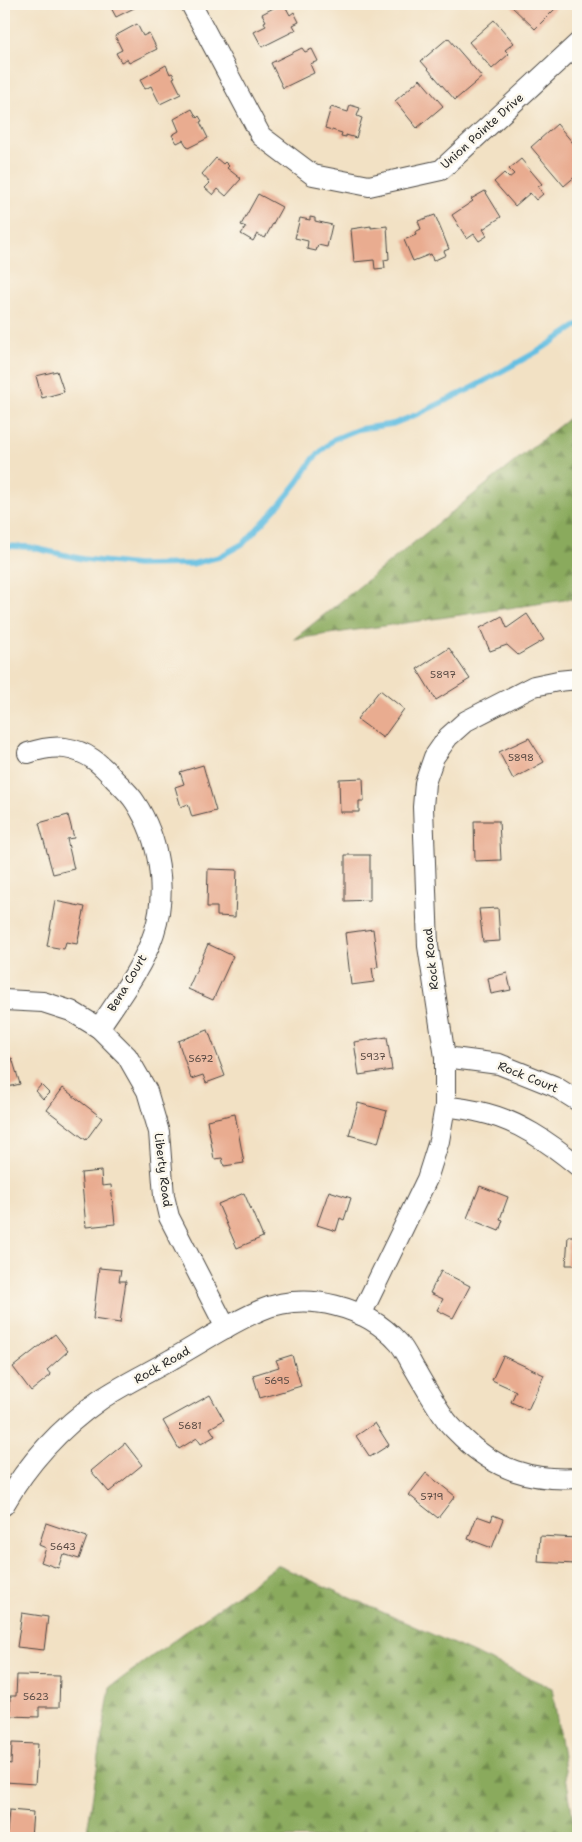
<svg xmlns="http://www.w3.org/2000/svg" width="582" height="1842" font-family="'Shantell Sans',sans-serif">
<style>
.forest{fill:url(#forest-firs);stroke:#5a6a44}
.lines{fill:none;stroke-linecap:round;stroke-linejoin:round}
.stream{stroke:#65bfe2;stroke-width:5.5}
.building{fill:#e9ac90}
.minor-casing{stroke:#494642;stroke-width:22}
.minor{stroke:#fff;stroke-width:20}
.labels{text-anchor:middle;stroke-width:5;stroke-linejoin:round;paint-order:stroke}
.number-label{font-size:10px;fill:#5a4b44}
.street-label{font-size:12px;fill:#2b2b2b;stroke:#fbf7ec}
</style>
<defs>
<pattern id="forest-firs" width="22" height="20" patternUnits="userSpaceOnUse" patternTransform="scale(1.25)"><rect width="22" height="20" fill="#8aaa5d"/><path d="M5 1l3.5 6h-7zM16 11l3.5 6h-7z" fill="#718b4d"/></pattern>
</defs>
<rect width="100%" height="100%" fill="#fbf7ec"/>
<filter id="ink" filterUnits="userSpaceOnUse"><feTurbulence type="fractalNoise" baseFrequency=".02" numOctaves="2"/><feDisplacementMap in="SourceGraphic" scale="10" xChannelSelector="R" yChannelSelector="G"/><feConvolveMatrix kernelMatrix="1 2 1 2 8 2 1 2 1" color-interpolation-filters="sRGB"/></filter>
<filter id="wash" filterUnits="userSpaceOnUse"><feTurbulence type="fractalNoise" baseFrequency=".0096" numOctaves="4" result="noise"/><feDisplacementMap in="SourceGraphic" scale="20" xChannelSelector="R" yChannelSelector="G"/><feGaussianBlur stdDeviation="1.12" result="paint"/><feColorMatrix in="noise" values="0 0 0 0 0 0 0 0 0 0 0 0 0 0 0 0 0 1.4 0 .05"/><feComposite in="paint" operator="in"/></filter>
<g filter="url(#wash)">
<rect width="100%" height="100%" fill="#f2e1c4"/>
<!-- forest -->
<g class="forest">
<polygon points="578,411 578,598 294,639 549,434"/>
<polygon points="277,1565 552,1688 576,1838 86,1838 110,1687"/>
</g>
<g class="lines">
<!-- stream -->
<polyline class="stream" points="4,546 29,547 83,559 137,565 192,564 219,557 244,543 281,503 298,482 314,458 334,439 359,429 393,424 418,414 468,390 540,350 578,325"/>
</g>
<g id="blocks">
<!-- building -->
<g class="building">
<polygon points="109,4 134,4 136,7 116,17"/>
<polygon points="281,4 284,4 290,15 294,12 299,22 293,25 296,30 262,47 254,32 266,26 264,22 266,21 262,14"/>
<polygon points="509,4 560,4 535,29"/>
<polygon points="494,20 514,43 505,50 509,54 492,69 469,42"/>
<polygon points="137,24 143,36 149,33 157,49 129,63 127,59 121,62 116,53 122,50 115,36"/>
<polygon points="448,38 482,77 455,100 421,61"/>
<polygon points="302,48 305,52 312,49 318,61 310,64 314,73 283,88 271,63"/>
<polygon points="166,65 170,74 172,73 175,77 173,78 181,94 160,104 151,86 145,89 140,80"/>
<polygon points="420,79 443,106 417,128 395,101"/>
<polygon points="350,105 360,108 357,116 362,118 356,138 346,135 346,137 341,136 342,133 325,128 331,107 348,112"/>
<polygon points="192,109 197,118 199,116 202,121 200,122 208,138 188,148 183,140 177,143 172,135 179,131 174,119"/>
<polygon points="557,124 578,149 578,174 564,186 531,147"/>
<polygon points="216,158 223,164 225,162 229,166 227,168 241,179 226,196 218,189 213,195 205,188 210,183 202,174"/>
<polygon points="521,159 542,184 538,187 543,194 536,200 530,193 515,206 494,182 504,173 509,178 514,174 509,169"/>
<polygon points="485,191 501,217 483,229 487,236 479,241 474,234 467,239 452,215 473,201 471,199"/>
<polygon points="258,194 282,207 265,238 257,234 253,241 241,234 246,227 241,225"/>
<polygon points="435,215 449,249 444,251 446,255 433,261 431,254 413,261 404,240 416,235 415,232 421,229 418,221"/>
<polygon points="310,217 315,218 315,221 332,225 327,247 318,245 316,251 307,249 308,241 295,238 300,218 310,220"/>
<polygon points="371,226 371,228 387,226 389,259 384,260 385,268 375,269 374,260 354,262 351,229"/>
<polygon points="57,371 64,392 42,398 36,376"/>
<polygon points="527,614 544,640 518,655 507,645 490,651 480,628 502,616 507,628"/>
<polygon points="449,648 470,679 436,700 417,669"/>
<polygon points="380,690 404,709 383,738 357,719"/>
<polygon points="529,738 544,762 513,779 499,752"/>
<polygon points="203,765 216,811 192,817 188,804 181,807 175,787 184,784 180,772"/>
<polygon points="363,778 364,801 359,801 359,812 340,812 339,779"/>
<polygon points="68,815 74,838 67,839 74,869 53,874 39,823"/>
<polygon points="474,821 499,821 501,860 475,861"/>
<polygon points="345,855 370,855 370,900 345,901"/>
<polygon points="208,869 237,870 235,917 217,916 217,907 207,907"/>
<polygon points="55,901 85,907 77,944 66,942 64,949 47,946"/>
<polygon points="498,908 500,941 483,942 479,909"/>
<polygon points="373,929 378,967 372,968 374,982 351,985 345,933"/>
<polygon points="208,944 233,956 213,1000 188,989"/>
<polygon points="507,973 511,990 491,994 488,978"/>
<polygon points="208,1030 225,1076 206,1083 203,1075 191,1079 178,1041"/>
<polygon points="387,1037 392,1070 359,1075 354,1042"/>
<polygon points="12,1058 20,1084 4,1088 4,1061"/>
<polygon points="41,1085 49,1093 43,1099 36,1091"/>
<polygon points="63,1088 102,1118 86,1140 47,1110"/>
<polygon points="358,1103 387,1111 378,1143 349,1135"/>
<polygon points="235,1114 244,1163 224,1166 222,1158 214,1159 207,1120"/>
<polygon points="101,1171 102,1186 111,1185 115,1224 86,1227 81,1173"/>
<polygon points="480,1186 508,1197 500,1219 503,1220 499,1231 467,1218"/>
<polygon points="329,1191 351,1198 344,1220 340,1218 336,1231 317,1225"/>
<polygon points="244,1193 263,1237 237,1248 218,1204"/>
<polygon points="568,1236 578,1236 578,1265 566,1265"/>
<polygon points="99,1268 121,1270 119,1281 126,1281 120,1323 93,1319"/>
<polygon points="441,1271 470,1286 453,1318 437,1310 443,1299 430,1293"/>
<polygon points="55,1334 68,1351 47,1370 51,1375 31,1391 13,1367"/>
<polygon points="292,1355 301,1386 260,1398 253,1375 279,1367 276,1360"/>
<polygon points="503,1356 544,1375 528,1410 511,1402 516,1391 492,1380"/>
<polygon points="210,1395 224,1420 210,1428 215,1436 201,1444 197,1438 179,1449 163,1421"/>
<polygon points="375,1423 389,1445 370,1457 356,1436"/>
<polygon points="125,1443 142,1465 109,1492 91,1471"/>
<polygon points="426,1473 455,1496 438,1518 409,1495"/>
<polygon points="493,1515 503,1519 492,1548 468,1539 477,1516 491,1521"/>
<polygon points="46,1523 87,1537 79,1559 63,1554 58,1568 41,1562 46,1548 39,1545"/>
<polygon points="540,1536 577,1538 575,1564 538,1562"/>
<polygon points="22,1613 48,1617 44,1650 17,1647"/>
<polygon points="17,1675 60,1676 59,1707 39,1707 39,1717 10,1716 10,1696 16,1696"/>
<polygon points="12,1743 38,1744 35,1784 5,1782 6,1763 11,1764"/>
<polygon points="9,1810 33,1812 31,1838 4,1838 4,1832 7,1833"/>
</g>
</g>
</g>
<g filter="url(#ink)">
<use href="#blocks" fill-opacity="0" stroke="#494642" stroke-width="1"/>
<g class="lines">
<!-- minor casing -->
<g class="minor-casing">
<g id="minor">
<polyline points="191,4 261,136 313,175 369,186 441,170 578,43"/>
<path d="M28,753c12,-4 24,-7 37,-5 22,3 36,16 50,32 7,7 15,14 20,22 24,36 33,89 19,131 -11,34 -35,65 -55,95"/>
<polyline points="4,1000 43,1002 71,1011 99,1028 127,1056 147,1091 159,1132 164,1196 169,1217 226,1328"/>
<polyline points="445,1057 499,1064 554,1086 578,1101"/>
<path d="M445,1106c11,2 23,3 35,6 37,8 69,30 98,54"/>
<polyline points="361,1315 427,1179 439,1141 445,1106 445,1057 428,946 423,807 425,783 434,757 448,737 466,721 534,686 558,681 578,679"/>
<path d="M4,1505c24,-42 56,-77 96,-105 22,-15 48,-27 72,-41 29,-16 58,-36 89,-49 46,-19 105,-4 138,33 6,7 10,16 14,23 10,17 20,35 31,51 5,8 12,14 18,20 33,33 70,44 116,41"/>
</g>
</g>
<!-- minor -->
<use href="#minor" class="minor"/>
</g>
</g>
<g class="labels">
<!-- number labels -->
<g class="number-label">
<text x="443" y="678">5897</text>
<text x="521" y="761">5898</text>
<text x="373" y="1060">5937</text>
<text x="201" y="1062">5672</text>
<text x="277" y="1384">5695</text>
<text x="190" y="1429">5681</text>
<text x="432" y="1500">5719</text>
<text x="63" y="1550">5643</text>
<text x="36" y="1700">5623</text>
</g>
<!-- street labels -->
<g class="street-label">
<text transform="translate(482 131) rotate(-42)" y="4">Union Pointe Drive</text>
<text transform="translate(431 959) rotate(-96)" y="4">Rock Road</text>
<text transform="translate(127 983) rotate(-59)" y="4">Bena Court</text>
<text transform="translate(528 1077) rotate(22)" y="4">Rock Court</text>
<text transform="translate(163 1170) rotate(83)" y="4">Liberty Road</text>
<text transform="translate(162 1365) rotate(-30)" y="4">Rock Road</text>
</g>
</g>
<!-- margin -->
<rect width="582" height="1842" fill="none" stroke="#fbf7ec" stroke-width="20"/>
</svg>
